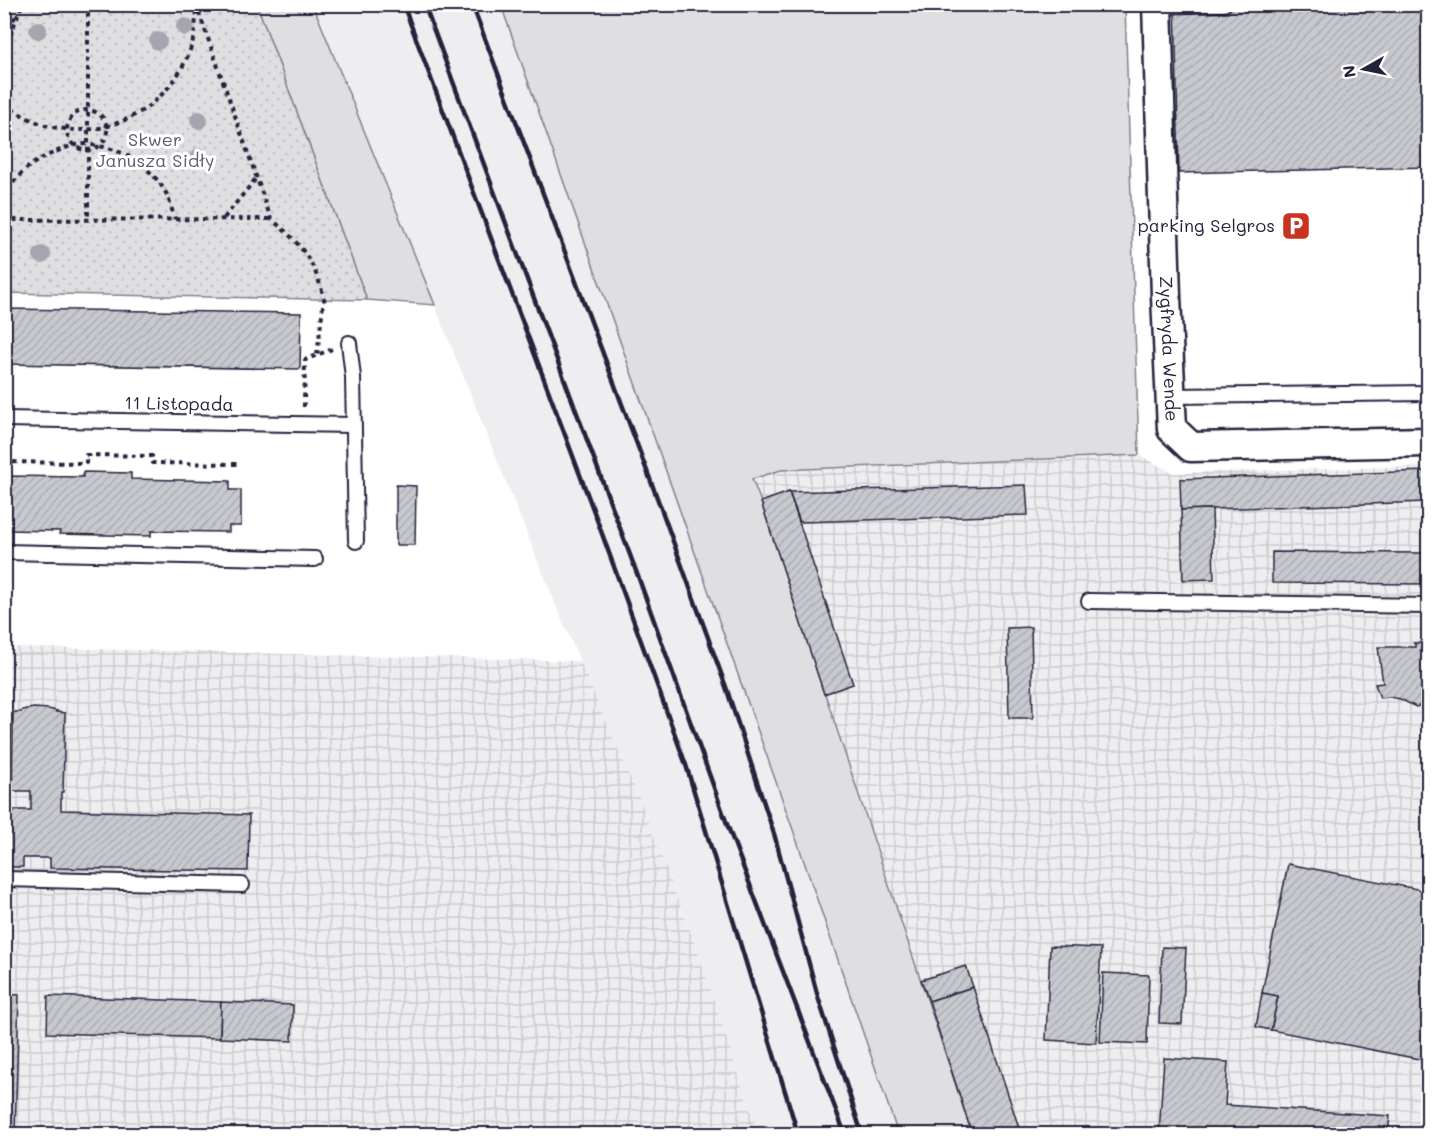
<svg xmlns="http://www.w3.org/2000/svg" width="1433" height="1139" font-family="Mali,sans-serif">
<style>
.built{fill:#eeeef1}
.industrial{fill:url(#industrial-grid)}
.grass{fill:#dfdfe2;stroke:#80808e;stroke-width:1.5}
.park{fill:url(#park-dots);stroke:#80808e;stroke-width:1.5}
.building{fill:url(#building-hatch);stroke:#22223b;stroke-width:1.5}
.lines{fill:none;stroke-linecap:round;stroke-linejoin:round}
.lane-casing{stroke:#22223b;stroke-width:18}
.street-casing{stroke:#22223b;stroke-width:33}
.path{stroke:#22223b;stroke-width:4;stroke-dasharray:4.5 4.5;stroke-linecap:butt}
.lane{stroke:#fff;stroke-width:14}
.street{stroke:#fff;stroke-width:28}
.rail{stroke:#22223b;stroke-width:4.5}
.tree{fill:#a5a5af}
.labels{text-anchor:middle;stroke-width:6;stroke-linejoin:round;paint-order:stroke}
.park-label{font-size:18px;fill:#5b5b6d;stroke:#fff}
.poi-label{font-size:18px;fill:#22223b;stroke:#fff;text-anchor:end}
.street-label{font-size:18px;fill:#22223b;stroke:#fff}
</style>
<defs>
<pattern id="industrial-grid" width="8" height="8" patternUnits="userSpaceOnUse" patternTransform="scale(1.5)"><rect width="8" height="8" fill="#eeeef1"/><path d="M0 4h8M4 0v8" fill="none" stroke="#ccccd0"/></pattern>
<pattern id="park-dots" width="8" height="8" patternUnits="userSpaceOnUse" patternTransform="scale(1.5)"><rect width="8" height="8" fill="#dfdfe2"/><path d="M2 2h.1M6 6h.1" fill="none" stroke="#bfbfc3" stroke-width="1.8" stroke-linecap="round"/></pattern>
<pattern id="building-hatch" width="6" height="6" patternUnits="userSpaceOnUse" patternTransform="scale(1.5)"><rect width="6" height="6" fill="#c8c8cf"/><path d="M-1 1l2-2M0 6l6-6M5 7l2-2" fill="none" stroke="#acacb3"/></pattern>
</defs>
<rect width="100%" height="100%" fill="#fff"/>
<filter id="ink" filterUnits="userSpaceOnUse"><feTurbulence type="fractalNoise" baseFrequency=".0167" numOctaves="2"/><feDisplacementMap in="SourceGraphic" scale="12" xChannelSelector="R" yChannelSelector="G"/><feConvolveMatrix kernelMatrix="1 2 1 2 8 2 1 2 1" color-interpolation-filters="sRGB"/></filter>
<g filter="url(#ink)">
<!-- built -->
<polygon class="built" points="313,5 501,5 798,844 898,1134 758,1134 698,952 641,803 555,603"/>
<!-- industrial -->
<g class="industrial">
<polygon points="1139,455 1173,473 1428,466 1428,1134 972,1134 824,694 761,502 752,479 780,470"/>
<polygon points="5,647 580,661 641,803 698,952 758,1134 5,1134"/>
</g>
<!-- grass -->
<g class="grass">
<polygon points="257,5 313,5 435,305 367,300"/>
<polygon points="501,5 1125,5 1139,455 781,470 752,479 761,502 972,1134 898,1134 798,844"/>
</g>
<!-- park -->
<polygon class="park" points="5,4 257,5 367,300 5,293"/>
<!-- building -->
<g class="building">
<polygon points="1175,4 1428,4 1428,167 1179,173"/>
<polygon points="4,309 301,313 300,369 4,364"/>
<polygon points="1428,471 1428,502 1181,510 1180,479"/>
<polygon points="83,472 131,473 131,479 230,481 230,490 241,490 241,526 229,526 229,532 151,531 151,536 59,534 60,531 4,530 4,476 83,477"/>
<polygon points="396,485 416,486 415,545 396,545"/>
<polygon points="1026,485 1028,515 800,522 789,492"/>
<polygon points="789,492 853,684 824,694 761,502"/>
<polygon points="1212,509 1214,579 1183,580 1181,510"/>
<polygon points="1272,552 1428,553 1428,584 1272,583"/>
<polygon points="1031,627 1033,718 1009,718 1007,628"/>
<polygon points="1413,643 1428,643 1428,703 1416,707 1400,699 1389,697 1380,698 1375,684 1383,683 1378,647 1415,647 1415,644"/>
<polygon points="34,708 48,709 57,711 56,712 65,713 63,792 61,792 61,810 249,815 248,871 50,868 50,858 23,858 23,867 4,867 4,810 31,810 31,791 12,791 13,712 21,712 22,710"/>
<polygon points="1288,864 1428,891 1428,1036 1424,1060 1271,1030 1278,996 1262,993"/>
<polygon points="1050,946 1101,948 1096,1043 1046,1040"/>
<polygon points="1162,947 1186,948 1182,1024 1159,1023"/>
<polygon points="966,966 973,987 929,1001 921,980"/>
<polygon points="1103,973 1149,975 1147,1044 1100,1042"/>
<polygon points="973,987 1021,1134 972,1134 929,1001"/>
<polygon points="1262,993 1278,996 1271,1030 1256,1027"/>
<polygon points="4,994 19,995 15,1134 4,1134"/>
<polygon points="48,996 221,1002 220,1038 47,1033"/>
<polygon points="221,1002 293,1005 292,1041 220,1038"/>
<polygon points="1164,1058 1228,1062 1225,1105 1390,1116 1388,1134 1159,1134"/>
</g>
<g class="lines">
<!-- lane casing -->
<g class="lane-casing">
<g id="lane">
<polyline points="1157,6 1224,4"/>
<polyline points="349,343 353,377 356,541"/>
<polyline points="1171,396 1428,393"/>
<polyline points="4,419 353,425"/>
<polyline points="4,552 315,559"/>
<polyline points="1089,601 1428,606"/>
<polyline points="4,879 242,885"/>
</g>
</g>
<!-- street casing -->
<g class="street-casing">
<g id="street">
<path id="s1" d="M1157,4l9,292 6,133 19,18 237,-5"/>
</g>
</g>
<!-- path -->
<g class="path">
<polyline points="88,4 88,219"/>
<path d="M196,4l75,215c31,25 45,44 54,84l-2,3 -6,49"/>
<polyline points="4,15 16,19"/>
<polyline points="4,52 22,4"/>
<path d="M4,104c17,11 34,21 54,24 58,11 115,-26 133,-81 4,-11 4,-24 6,-36"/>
<circle cx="87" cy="130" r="20"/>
<path d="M4,198c10,-21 26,-35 47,-44 9,-4 20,-9 30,-10 8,0 16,2 23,3 26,6 49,23 62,46 4,8 6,18 9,26"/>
<polyline points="224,218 257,177"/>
<polyline points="4,220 271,219"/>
<polyline points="302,405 304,405 305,360 332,349"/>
<polyline points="4,462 86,463 86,455 152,456 152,463 238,464"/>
</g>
<!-- lane -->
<use href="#lane" class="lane"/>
<!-- street -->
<use href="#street" class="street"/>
<!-- rail -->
<g class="rail">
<polyline points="403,4 597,520 686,765 798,1134"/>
<polyline points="424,4 639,579 731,835 845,1134"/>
<polyline points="472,4 662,511 726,687 775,837 818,997 862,1134"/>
</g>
</g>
<!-- trees -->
<g class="tree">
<circle cx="185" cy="27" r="9"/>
<circle cx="38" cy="30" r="9"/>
<circle cx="158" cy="41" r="9"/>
<circle cx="199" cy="120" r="9"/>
<circle cx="199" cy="157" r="9"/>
<circle cx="42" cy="255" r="9"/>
</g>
</g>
<!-- icons -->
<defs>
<g id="parking-square" transform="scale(1.5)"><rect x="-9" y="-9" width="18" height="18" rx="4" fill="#c8321e" stroke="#fff"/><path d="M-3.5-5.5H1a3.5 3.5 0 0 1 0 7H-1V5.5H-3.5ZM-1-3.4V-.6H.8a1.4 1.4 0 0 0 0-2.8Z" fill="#fff"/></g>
</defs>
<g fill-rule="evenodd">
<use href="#parking-square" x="1296" y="226"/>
</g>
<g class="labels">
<!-- park labels -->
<g class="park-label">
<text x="155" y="146">Skwer<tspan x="155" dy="21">Janusza Sidły</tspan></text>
</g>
<!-- poi labels -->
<g class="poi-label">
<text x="1275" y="232">parking Selgros</text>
</g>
<!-- street labels -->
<g class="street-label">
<text dy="6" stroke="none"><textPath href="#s1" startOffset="345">Zygfryda Wende</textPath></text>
<text transform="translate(179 404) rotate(1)" y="6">11 Listopada</text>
</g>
</g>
<!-- margin -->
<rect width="1433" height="1139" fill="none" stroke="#fff" stroke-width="24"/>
<rect x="12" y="12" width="1409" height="1115" fill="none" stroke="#22223b" stroke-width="2" filter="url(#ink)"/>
<!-- north arrow -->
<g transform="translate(1364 69) rotate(261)" stroke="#ffffff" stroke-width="4.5" paint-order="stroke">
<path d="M0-4.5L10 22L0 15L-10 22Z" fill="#22223b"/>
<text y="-9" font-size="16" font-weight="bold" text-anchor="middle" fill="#22223b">N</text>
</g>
</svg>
